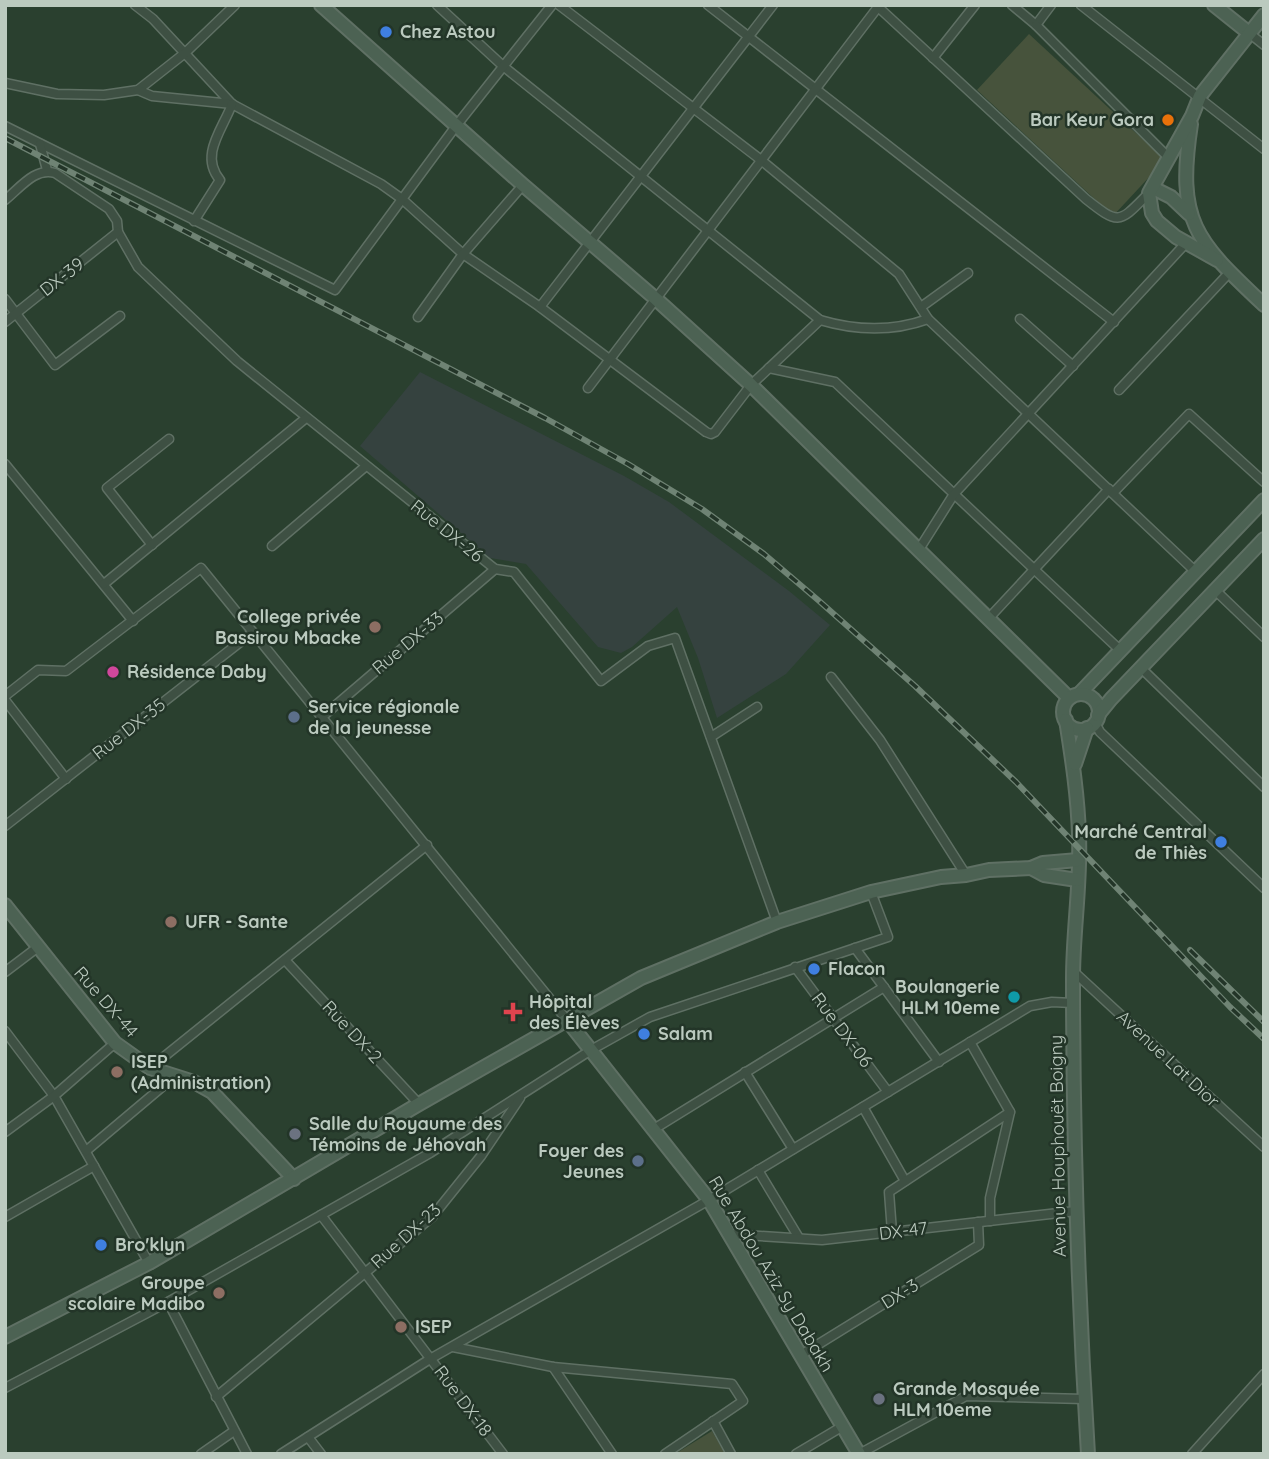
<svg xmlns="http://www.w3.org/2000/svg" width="1269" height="1459" font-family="Quicksand,sans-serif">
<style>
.medical{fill:#35423f}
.green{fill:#47533c}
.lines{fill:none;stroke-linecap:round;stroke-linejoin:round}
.street-casing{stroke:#5f7064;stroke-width:11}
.secondary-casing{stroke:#5f7064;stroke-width:16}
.street{stroke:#3e5043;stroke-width:8}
.secondary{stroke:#4c6253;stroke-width:12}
.rail-casing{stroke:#6f8374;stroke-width:6}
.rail{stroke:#233528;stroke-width:3.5;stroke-dasharray:10;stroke-linecap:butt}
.shop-dot{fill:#3f7fe0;stroke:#233528;stroke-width:2.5}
.food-dot{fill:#e8710a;stroke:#233528;stroke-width:2.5}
.education-dot{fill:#8d6e63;stroke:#233528;stroke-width:2.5}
.hotel-dot{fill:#d1479c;stroke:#233528;stroke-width:2.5}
.service-dot{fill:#5c6f8a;stroke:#233528;stroke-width:2.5}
.culture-dot{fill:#0f9aa8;stroke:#233528;stroke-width:2.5}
.health-dot{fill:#e0444e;stroke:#233528;stroke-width:2.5}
.worship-dot{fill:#6b7280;stroke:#233528;stroke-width:2.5}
.labels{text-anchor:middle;stroke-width:5;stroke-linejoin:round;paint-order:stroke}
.poi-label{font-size:18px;font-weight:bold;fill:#bbcabf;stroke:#233528;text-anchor:start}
.street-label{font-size:18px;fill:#bbcabf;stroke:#233528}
</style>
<rect width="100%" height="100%" fill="#2a402f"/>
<!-- medical -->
<polygon class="medical" points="420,372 624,476 669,502 789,591 830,625 786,674 717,718 698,658 677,607 632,647 621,653 598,647 526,564 490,558 360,446"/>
<!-- green -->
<g class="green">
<polygon points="1029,34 1165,160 1113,216 977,90"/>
<polygon points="712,1431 725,1454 675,1454"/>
</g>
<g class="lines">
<!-- street casing -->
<g class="street-casing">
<g id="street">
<polyline points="135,5 153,19 232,104 381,184 402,199 463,254 540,307 706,432 711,434 715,432 751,385 820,320"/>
<path d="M437,5l66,61 317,254c37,11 72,12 108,-1"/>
<polyline points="559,5 761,160 899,274 928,319 1196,572"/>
<polyline points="708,5 1114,322"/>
<path d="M876,5l210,194c34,27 33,24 63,-6"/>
<polyline points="1012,5 1036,25 1051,5"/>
<polyline points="1081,5 1264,149"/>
<polyline points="1036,25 1169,158"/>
<polyline points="1249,33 1264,45"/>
<polyline points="933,58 975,5"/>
<polyline points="5,83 57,94 104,95 138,90 185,53 235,5"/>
<polyline points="138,90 152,96 232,104"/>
<polyline points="5,126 335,290 456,126 552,5"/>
<polyline points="40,144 47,170"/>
<path d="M5,200c15,-12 30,-33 50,-27l54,36 8,12 1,11 20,35 99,94 258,208 19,3 87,109 47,-35 27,-8 102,284"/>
<path d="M194,221l26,-41c-21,-25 3,-51 12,-76"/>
<polyline points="5,299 55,365 120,316"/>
<polyline points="540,307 773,5"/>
<polyline points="921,307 968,273"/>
<polyline points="418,317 463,254 523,185"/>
<polyline points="1020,319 1073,366"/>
<polyline points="5,322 118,232"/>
<polyline points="769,368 835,382 1121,651"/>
<polyline points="588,388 878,7"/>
<polyline points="1119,390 1230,272"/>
<polyline points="5,464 133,621"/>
<polyline points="1113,493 1189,414 1264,482"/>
<polyline points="152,545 107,488 169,439"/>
<polyline points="272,546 366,466"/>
<polyline points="918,551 954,494 1186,243"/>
<polyline points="104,584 306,418"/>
<polyline points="1215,590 1264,637"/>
<polyline points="988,619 1109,489"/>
<polyline points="1141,668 1264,787"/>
<polyline points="831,677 880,740 966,875"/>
<polyline points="5,696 38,670 66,671 201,568 567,1020"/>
<polyline points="5,700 66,779"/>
<polyline points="322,717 495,569"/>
<polyline points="1095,723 1100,732 1264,888"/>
<polyline points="711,737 757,707"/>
<polyline points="5,826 253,632"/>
<polyline points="855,948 939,1062"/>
<polyline points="285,960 419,1104"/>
<polyline points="795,967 888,1092"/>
<polyline points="1073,971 1264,1147"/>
<polyline points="5,972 38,947"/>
<polyline points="5,1031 54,1096 149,1263"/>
<polyline points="970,1042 1010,1112 990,1198 990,1221"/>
<polyline points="150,1068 427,845"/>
<polyline points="745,1072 793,1149"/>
<polyline points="863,1107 905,1181"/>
<polyline points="654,1129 884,987"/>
<polyline points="5,1132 54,1096 115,1043"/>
<polyline points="86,1151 175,1076"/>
<polyline points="758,1170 799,1238"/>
<polyline points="321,1215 503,1454"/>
<polyline points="5,1217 94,1166"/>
<polyline points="892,1232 889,1192 1010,1112"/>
<polyline points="729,1234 822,1240 1076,1211"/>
<polyline points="168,1302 247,1454"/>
<polyline points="453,1347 553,1367 732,1384 743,1401 665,1454"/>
<polyline points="801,1355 979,1245 978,1222"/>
<polyline points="553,1367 612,1454"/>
<polyline points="5,1388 168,1302 430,1153 591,1050 650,1017 888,937 871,892"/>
<polyline points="216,1397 432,1217 481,1156 520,1098"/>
<polyline points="713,1421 731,1454"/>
<polyline points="308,1437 321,1454"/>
<polyline points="201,1454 234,1431"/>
<polyline points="281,1454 430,1359 709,1200 1030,1006 1052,1002 1073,1003"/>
<polyline points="796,1454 843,1426"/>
<polyline points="859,1454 966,1396 1084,1399"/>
<polyline points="1192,1454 1264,1374"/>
</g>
</g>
<!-- secondary casing -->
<g class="secondary-casing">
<g id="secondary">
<polyline points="321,5 523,185 656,299 751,385 1069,698"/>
<polyline points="1214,5 1249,33"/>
<path d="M1191,124c-15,98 4,116 73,181"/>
<polyline points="1153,188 1171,197 1189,214"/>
<polyline points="1217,260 1176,237 1157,221 1152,213 1149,193 1192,116 1200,96 1264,15"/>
<polyline points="1079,694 1264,500"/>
<circle cx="1081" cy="712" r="18"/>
<polyline points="1098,715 1111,699 1264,539"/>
<path d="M1066,720c6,38 12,77 13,116 2,47 -6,95 -6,142 0,159 5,317 15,476"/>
<polyline points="1075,764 1087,728"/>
<polyline points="1031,868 1044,875 1077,880"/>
<polyline points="5,905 115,1043 150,1068 194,1082 212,1092 294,1179"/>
<polyline points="567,1020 709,1200 859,1454"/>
<polyline points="5,1337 149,1263 419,1104 641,978 777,922 871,892 941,877 966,875 989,870 1031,868 1043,863 1078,860"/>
</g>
</g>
<!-- street -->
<use href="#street" class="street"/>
<!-- secondary -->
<use href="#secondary" class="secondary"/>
<!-- rail casing -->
<g class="rail-casing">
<g id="rail">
<polyline points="5,138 545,418 628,464 702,509 764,554 818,600 915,686 1016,782 1230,1007 1264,1039"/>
<polyline points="1190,950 1264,1022"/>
</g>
</g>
<!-- rail -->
<use href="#rail" class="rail"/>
</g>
<!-- markers -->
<g class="shop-dot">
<circle cx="386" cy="32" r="7"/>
<circle cx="1221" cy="842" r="7"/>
<circle cx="814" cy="969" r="7"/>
<circle cx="644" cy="1034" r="7"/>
<circle cx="101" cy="1245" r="7"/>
</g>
<circle class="food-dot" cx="1168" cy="120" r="7"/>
<g class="education-dot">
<circle cx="375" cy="627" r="7"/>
<circle cx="171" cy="922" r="7"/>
<circle cx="117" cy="1072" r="7"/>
<circle cx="219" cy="1293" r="7"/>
<circle cx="401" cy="1327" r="7"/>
</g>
<circle class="hotel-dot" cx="113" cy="672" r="7"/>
<g class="service-dot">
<circle cx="294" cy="717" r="7"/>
<circle cx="638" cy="1161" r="7"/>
</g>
<circle class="culture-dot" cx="1014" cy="997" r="7"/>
<path class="health-dot" d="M509.5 1001.5h7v7h7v7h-7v7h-7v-7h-7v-7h7z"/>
<g class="worship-dot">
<circle cx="295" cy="1134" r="7"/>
<circle cx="879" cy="1399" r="7"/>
</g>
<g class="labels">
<!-- poi labels -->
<g class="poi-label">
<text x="400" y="38">Chez Astou</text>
<text x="1154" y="126" text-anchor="end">Bar Keur Gora</text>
<text x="361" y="623" text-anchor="end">College privée<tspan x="361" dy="21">Bassirou Mbacke</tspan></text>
<text x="127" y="678">Résidence Daby</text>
<text x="308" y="713">Service régionale<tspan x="308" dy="21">de la jeunesse</tspan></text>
<text x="1207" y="838" text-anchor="end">Marché Central<tspan x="1207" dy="21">de Thiès</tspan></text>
<text x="185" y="928">UFR - Sante</text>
<text x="828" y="975">Flacon</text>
<text x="1000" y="993" text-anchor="end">Boulangerie<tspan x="1000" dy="21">HLM 10eme</tspan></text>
<text x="529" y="1008">Hôpital<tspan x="529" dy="21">des Élèves</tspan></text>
<text x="658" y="1040">Salam</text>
<text x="131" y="1068">ISEP<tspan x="131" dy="21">(Administration)</tspan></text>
<text x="309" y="1130">Salle du Royaume des<tspan x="309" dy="21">Témoins de Jéhovah</tspan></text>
<text x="624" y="1157" text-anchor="end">Foyer des<tspan x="624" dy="21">Jeunes</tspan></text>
<text x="115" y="1251">Bro'klyn</text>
<text x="205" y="1289" text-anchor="end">Groupe<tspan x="205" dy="21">scolaire Madibo</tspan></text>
<text x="415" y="1333">ISEP</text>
<text x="893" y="1395">Grande Mosquée<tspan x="893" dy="21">HLM 10eme</tspan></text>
</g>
<!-- street labels -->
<g class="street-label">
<text transform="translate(62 277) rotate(-38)" y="6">DX-39</text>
<text transform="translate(447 531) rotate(39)" y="6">Rue DX-26</text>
<text transform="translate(408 643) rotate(-40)" y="6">Rue DX-33</text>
<text transform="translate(129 729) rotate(-38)" y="6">Rue DX-35</text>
<text transform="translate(106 1002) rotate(49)" y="6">Rue DX-44</text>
<text transform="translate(842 1030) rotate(53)" y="6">Rue DX-06</text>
<text transform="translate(352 1032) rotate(47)" y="6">Rue DX-2</text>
<text transform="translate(1168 1059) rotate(43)" y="6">Avenue Lat Dior</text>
<text transform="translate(1058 1146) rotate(-91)" y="6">Avenue Houphouët Boigny</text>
<text transform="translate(903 1231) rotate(-7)" y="6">DX-47</text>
<text transform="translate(406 1236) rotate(-42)" y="6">Rue DX-23</text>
<text transform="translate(771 1274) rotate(59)" y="6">Rue Abdou Aziz Sy Dabakh</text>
<text transform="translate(900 1294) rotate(-32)" y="6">DX-3</text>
<text transform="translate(463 1401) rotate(53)" y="6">Rue DX-18</text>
</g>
</g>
<!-- border -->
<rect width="1269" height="1459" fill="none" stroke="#bbcabf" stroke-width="14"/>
</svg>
